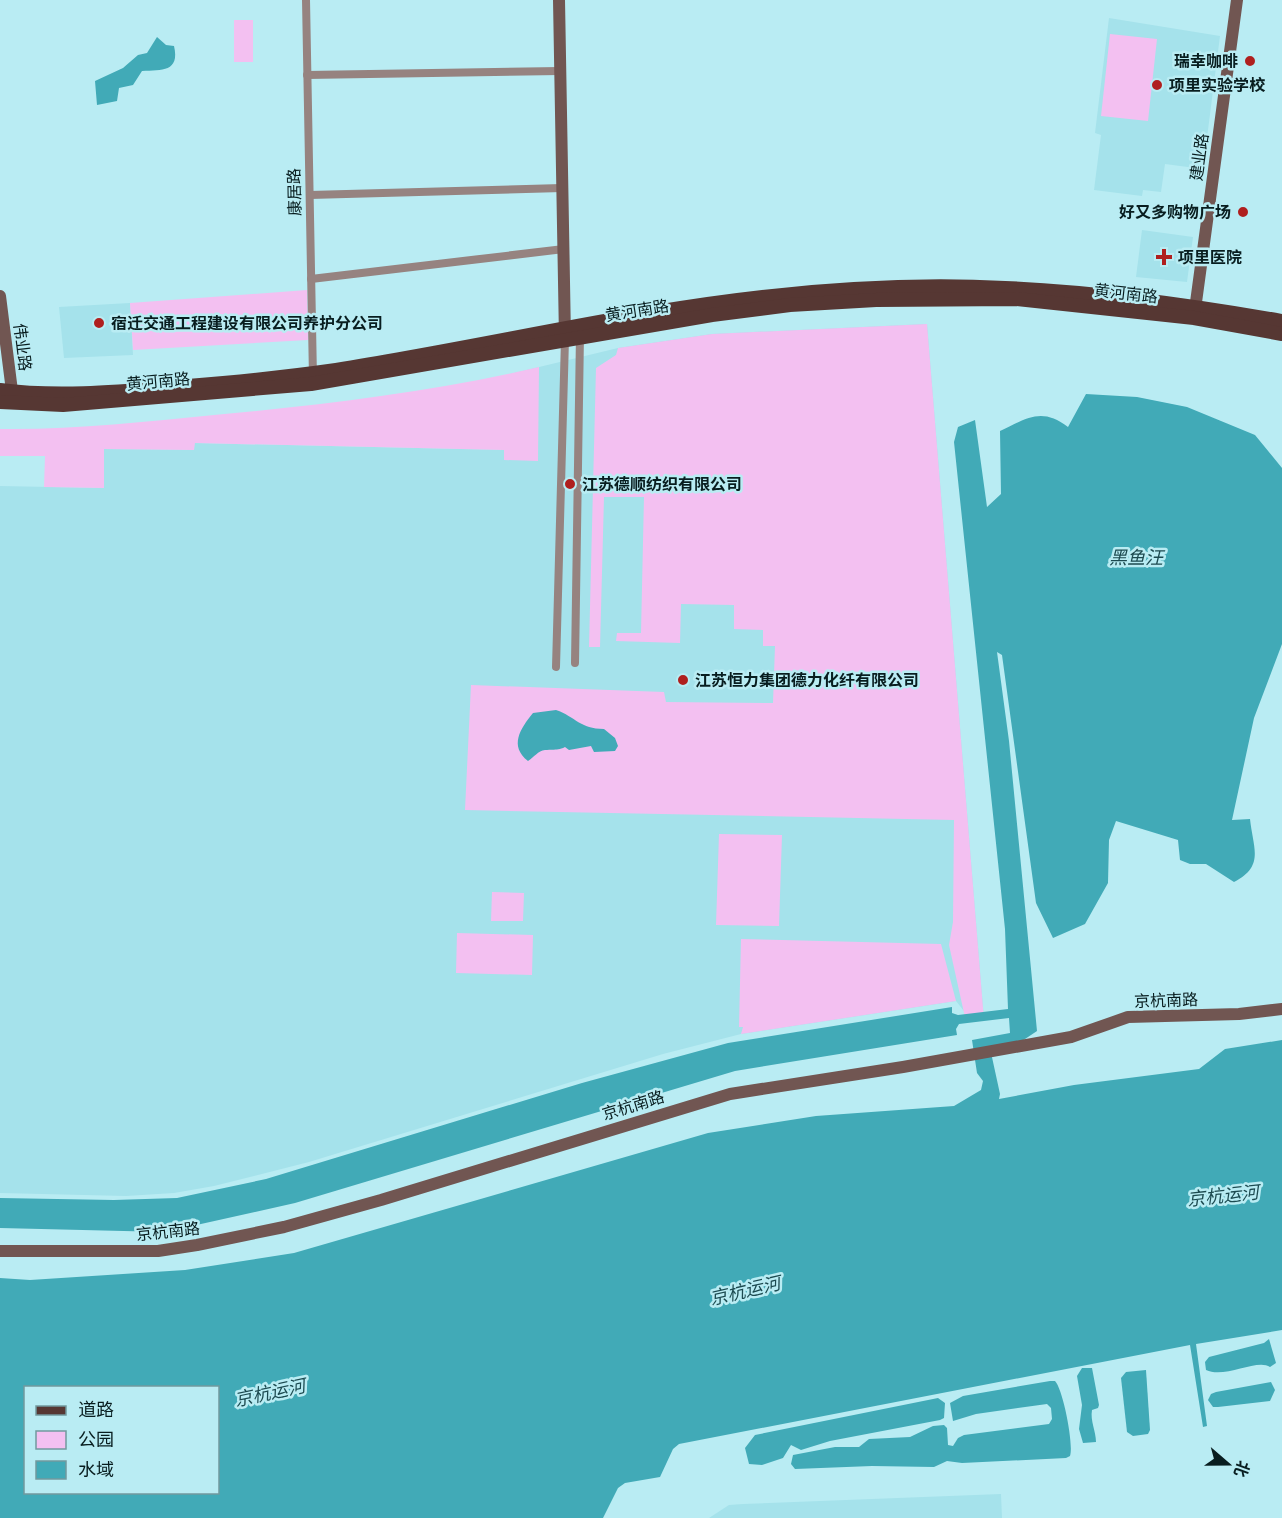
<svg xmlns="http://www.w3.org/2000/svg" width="1282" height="1518" font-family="'Libre Baskerville','Noto Sans SC',serif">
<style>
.built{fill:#a5e2eb}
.green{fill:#f3c0f1}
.water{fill:#41aab7;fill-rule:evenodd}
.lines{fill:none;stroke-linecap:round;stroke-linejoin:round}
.street{stroke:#968380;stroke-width:8}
.secondary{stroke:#715652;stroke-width:12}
.primary{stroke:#563733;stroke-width:14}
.poi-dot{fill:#af1f1e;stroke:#b9ecf3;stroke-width:2}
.labels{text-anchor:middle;stroke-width:5;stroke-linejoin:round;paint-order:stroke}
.poi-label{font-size:16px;font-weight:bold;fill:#081d1f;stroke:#b9ecf3;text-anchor:start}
.street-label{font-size:16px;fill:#081d1f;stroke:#b9ecf3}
.water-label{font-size:18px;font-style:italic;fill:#1c4a50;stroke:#b9ecf3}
</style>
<rect width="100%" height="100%" fill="#b9ecf3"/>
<!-- built -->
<g class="built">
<polygon points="1109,18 1220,36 1203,169 1165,164 1161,192 1143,190 1142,196 1094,190 1101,135 1095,133"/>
<polygon points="1142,230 1193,237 1187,282 1136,277"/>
<polygon points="130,303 133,355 64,358 59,307"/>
<polygon points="927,324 984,1020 966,1022 964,1011 956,1001 741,1034 663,1054 309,1162 214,1186 174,1193 126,1196 0,1193 0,486 103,488 104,449 194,450 194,443 504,450 498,377 618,348 712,334"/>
<polygon points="1001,1494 1002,1518 709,1518 729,1505 743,1504"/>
</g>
<!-- green -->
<g class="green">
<rect x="234" y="20" width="19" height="42"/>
<polygon points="1110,34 1157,39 1148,121 1101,116"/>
<polygon points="307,290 308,340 133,350 130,303"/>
<polygon points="927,324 984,1020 966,1022 949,945 953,922 954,820 465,810 471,685 664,692 666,702 773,703 775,646 763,646 763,630 734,629 734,605 681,604 680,643 616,641 617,633 641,633 644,497 604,497 600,647 589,647 596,368 616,355 618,348 712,334"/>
<path d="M539,367l-1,94 -34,-1v-10l-309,-7 -1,7 -90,-1v39l-60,-1 1,-31h-45v-27c72,1 143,-7 214,-14 108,-10 219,-23 325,-48z"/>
<polygon points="719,834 782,835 779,926 716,925"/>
<polygon points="492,892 524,893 523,921 491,921"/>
<polygon points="457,933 533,935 532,975 456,973"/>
<polygon points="741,939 941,944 956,1001 741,1034 743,1027 739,1027"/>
</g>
<!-- water -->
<g class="water">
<path d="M157,37l9,8 8,1c6,26 -12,24 -32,25l-9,14 -14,3 -2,13 -20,4 -2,-24 28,-13 15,-13 9,-2z"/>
<path d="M1086,394l51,3 50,10 68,28 27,33v176l-28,74 -22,102 18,-1c3,29 15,47 -16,63l-28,-18h-16l-10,-4 -2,-20 -62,-19 -7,19 -1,43 -23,41 -32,14 -17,-35 -34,-248 -5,-3 12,89 28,290 -18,12 -29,5 10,46 -1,5 75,-14 125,-16 26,-20 57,-9v290l-86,14 11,82 -4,1 -13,-82 -511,99 -6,5 -13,28 -35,6 -7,5 -15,30h-603v-240l30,2 155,-10 109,-17 414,-120 108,-17 138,-10 27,-16 2,-9 -6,-8 -5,-33 38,-7 -1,-15 -50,6 -3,5 1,6 -222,36 -440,132 -130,29 -165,-4v-30l114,2 63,-2 89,-19 316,-96 146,-40 224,-36v6l6,2 50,-6 -3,-80 -51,-487 4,-15 17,-7 12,87 14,-13 -1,-63c27,-13 42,-24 68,-4zM26,1388h192v104h-192z"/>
<path d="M556,710c20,7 24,19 48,19l11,9 3,8 -3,5 -21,1 -3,-6 -22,4 -4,-3c-8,4 -11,2 -20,3 -7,1 -11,7 -17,11 -19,-15 -8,-32 5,-48z"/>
<path d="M1269,1339l7,24 -6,4c-13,-9 -45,12 -64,3l-1,-8 4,-5 55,-14z"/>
<path d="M1082,1368h10l7,37 -1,3 -6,2c-2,11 4,21 4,32l-13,1 -4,-14 3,-24 -5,-29z"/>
<polygon points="1146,1370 1150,1430 1148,1434 1133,1436 1127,1432 1121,1378 1126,1372"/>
<path d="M1050,1381h5c8,8 19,64 15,75l-4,2 -104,5 -15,-2 -13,6 -62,-1 -77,3 -4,-5 2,-9 42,-8h24l10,-8 41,-2 23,-11 11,-1 3,3 1,17 5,1 5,-8 6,-3 85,-11 3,-5 -1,-11 -4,-4 -71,10 -23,7 -3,-18 13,-7z"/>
<polygon points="1271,1382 1275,1390 1270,1401 1218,1407 1213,1407 1208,1400 1211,1394 1216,1392"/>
<polygon points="938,1398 945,1403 944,1418 940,1420 830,1441 801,1450 791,1445 783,1458 762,1465 749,1464 745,1448 755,1435"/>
</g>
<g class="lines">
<!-- street -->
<g class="street">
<polyline points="306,0 313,378"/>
<polyline points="307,75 560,71"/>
<polyline points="310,195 562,188"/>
<polyline points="311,279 564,249"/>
<polyline points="575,663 580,334"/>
<polyline points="556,667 565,339"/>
</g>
<!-- secondary -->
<g class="secondary">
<polyline points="559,0 565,338"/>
<polyline points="0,296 13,399"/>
<polyline points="1194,317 1237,0"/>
<polyline points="0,1251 158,1251 197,1245 284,1227 381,1200 730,1094 903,1067 1071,1037 1128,1017 1239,1014 1282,1009"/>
</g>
<!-- primary -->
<g class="primary">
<path d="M0,390c62,8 126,1 188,-4 49,-4 99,-9 148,-16 107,-17 213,-40 320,-58 114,-19 233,-30 349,-24 93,4 185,17 277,33"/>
<polyline points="0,402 63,405 311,384 712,315 790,305 876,300 1017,299 1194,318 1282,334"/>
</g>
</g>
<!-- markers -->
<g class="poi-dot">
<circle cx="1250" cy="61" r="6"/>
<circle cx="1157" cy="85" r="6"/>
<circle cx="1243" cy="212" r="6"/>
<path d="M1161 248h6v6h6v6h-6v6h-6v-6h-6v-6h6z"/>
<circle cx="99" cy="323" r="6"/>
<circle cx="570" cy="484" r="6"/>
<circle cx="683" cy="680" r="6"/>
</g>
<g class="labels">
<!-- poi labels -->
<g class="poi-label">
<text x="1238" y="67" text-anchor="end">瑞幸咖啡</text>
<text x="1169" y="91">项里实验学校</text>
<text x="1231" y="218" text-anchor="end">好又多购物广场</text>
<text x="1178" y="263">项里医院</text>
<text x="111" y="329">宿迁交通工程建设有限公司养护分公司</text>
<text x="582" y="490">江苏德顺纺织有限公司</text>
<text x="695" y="686">江苏恒力集团德力化纤有限公司</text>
</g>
<!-- street labels -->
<g class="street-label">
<text transform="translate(1199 157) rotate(-82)" y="6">建业路</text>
<text transform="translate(294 192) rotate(-91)" y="6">康居路</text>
<text transform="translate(1126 293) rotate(6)" y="6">黄河南路</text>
<text transform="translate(637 310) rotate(-9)" y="6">黄河南路</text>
<text transform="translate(23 347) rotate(83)" y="6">伟业路</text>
<text transform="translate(158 381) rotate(-5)" y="6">黄河南路</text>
<text transform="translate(1166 1000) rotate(-2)" y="6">京杭南路</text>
<text transform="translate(633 1105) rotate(-17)" y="6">京杭南路</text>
<text transform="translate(168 1231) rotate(-6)" y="6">京杭南路</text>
</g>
<!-- water labels -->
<g class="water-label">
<text x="1136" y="564">黑鱼汪</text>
<text transform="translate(1223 1196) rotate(-6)" y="6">京杭运河</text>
<text transform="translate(745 1291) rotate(-13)" y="6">京杭运河</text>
<text transform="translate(270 1393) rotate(-12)" y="6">京杭运河</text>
</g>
</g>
<!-- legend -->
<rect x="24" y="1386" width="195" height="108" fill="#b9ecf3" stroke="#72999e" stroke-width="1.5"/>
<rect x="36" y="1406" width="30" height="9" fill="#563733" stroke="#72999e" stroke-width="1.5"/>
<text x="78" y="1416" font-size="18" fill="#081d1f">道路</text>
<rect x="36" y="1431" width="30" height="18" fill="#f3c0f1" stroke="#72999e" stroke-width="1.5"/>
<text x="78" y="1446" font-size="18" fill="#081d1f">公园</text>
<rect x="36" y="1461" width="30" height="18" fill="#41aab7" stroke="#72999e" stroke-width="1.5"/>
<text x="78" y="1476" font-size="18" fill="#081d1f">水域</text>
<!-- north arrow -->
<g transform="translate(1228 1464) rotate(110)" stroke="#b9ecf3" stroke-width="4.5" paint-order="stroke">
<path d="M0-4.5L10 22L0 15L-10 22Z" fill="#081d1f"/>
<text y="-9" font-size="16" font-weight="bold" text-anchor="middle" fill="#081d1f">北</text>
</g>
</svg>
